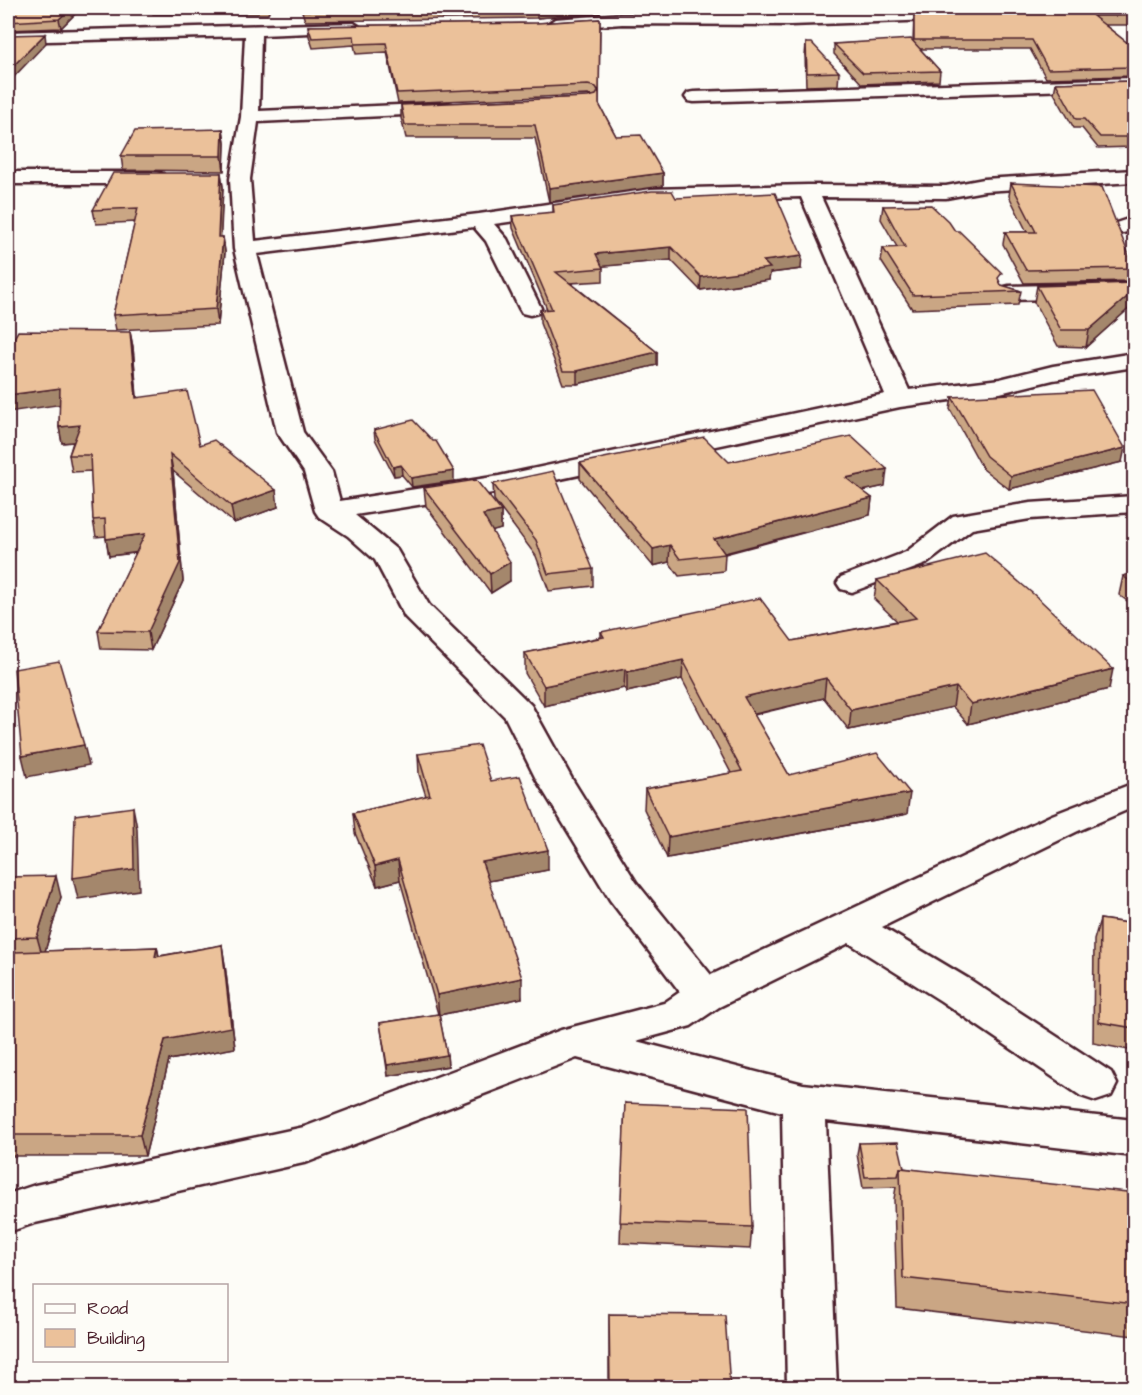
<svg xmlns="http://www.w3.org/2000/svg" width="1142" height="1395" font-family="'Architects Daughter',sans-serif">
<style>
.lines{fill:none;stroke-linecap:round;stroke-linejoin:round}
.minor-casing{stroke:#4a1f2b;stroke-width:5}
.minor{fill:#fdfcf7;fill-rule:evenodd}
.wall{fill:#caa684;stroke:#4a1f2b;stroke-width:1.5}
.shaded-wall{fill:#a4876c;stroke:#4a1f2b;stroke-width:1.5}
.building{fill:#ebc19a;stroke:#4a1f2b;stroke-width:1.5}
</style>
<rect width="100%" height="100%" fill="#fdfcf7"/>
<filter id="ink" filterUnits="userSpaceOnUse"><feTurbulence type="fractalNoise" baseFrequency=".0167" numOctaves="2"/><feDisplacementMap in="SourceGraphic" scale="12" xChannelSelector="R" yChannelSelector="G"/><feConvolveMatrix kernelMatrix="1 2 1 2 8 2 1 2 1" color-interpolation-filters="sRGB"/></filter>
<g filter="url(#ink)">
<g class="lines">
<!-- minor casing -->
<g class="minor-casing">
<g id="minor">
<polygon points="1031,8 1134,8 1134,15 1037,19 1029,14"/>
<polygon points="959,11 964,13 967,16 964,19 790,25 622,24 555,29 547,24 555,19 622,14 790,15"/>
<path d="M354,23l8,5 -2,3 -99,4 -2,76 187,-8 6,1 3,4 -3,4 -6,1 -188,9 -8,57 5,62 224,-27 172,-25 157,-4 138,1 38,-7 150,-9v12l-150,9 -38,7 -125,-1 88,193 91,-11 53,-13 81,-13v14l-81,13 -53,13 -100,14 -401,85 -144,23 42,35 32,55 102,100 41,74 64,103 75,93 341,-160 82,-32v24l-56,24 -196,96 87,52 142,93 6,12 -6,12 -15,5 -15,-5 -140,-95 -92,-58 -130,64 -28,19 -55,15 167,43 331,36v36l-308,-35 11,267h-50l-5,-276 -205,-54 -269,104 -273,61 -27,9v-38l27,-9 269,-58 257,-97 103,-27 16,-11 -70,-92 -74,-121 -31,-62 -100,-100 -30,-57 -27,-24 -29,-19 -4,-6 -11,-39 -27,-40 -43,-183 -4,-70 11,-62 4,-81 -237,6v-10zM801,197l84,197 -386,82 -159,25 -8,-29 -29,-40 -46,-178 217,-27 12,14 33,67 3,5 8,2 8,-2 3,-5 -34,-69 -13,-15 157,-23z"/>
<polygon points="1134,78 1134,88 694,102 688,101 685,97 688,93 694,92"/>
<polygon points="8,172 156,172 163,174 166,178 163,182 156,184 8,184"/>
<polygon points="1134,217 1134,230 1123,233 1116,231 1113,227 1116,223"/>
<polygon points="1134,283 1134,297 1009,300 1001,298 998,293 1001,288 1009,286"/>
<polygon points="1134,496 1134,512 1030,519 972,529 926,564 852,592 841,589 837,583 841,577 906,552 953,516 1030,503"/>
</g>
</g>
<!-- minor -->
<use href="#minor" class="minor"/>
</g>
<!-- wall -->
<g class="wall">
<polygon points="8,8 81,8 61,28 8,30"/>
<polygon points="152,8 270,8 268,14 153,14"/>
<polygon points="301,8 600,8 600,13 537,18 305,21"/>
<polygon points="900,8 1029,8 913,10 913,8"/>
<polygon points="914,15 1134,15 1134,25 1105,25 1134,48 1134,76 1046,78 1030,49 920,49 940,71 939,81 862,84 834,54 834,44 913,41"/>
<polygon points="600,19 599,104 616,136 663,173 663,186 549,202 535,138 406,138 401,118 401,105 588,97 592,96 588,95 398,103 387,52 356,54 354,45 313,48 309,36 308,26 537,23"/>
<polygon points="806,43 839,72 838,85 806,86 805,56"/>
<polygon points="1134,81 1134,147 1098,148 1082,128 1074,128 1054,93 1056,83"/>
<polygon points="223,129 225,143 224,171 123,170 121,156"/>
<polygon points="221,173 223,187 220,237 223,237 225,252 218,325 116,330 113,315 135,222 96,224 93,210"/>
<polygon points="1011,183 1134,266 1132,281 1024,283 1003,244 1005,232 1027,232 1009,196"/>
<polygon points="676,198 801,269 770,273 769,280 700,290 671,260 602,266 603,268 603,281 571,283 657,352 657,365 577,384 563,384 540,323 540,310 547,309 513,228 512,216 553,213 553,205"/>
<polygon points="883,206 955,231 1000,283 1001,285 1021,291 1018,305 912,309 881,261 883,248 897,247 881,219"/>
<polygon points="1134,283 1134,304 1086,347 1058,346 1034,302 1037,286"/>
<polygon points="130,332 133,347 137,397 200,445 278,507 234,523 173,471 183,581 151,650 101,649 98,631 136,553 109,556 106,536 96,537 93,520 91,471 72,472 69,455 73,442 62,443 59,427 60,404"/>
<polygon points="952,397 1122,462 1009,489 983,469 950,409"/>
<polygon points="374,430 454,481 412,487 402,475 394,476 375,439"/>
<polygon points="729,462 885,486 862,491 872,498 870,515 725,554 724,571 679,576 669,562 653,566 580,479 580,463"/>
<polygon points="493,484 593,569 593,586 549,591 536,556 494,500"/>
<polygon points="424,488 501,511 501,529 492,531 510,581 491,593 426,506"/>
<polygon points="1134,572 1134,613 1133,612 1134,606 1119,595 1123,576"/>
<polygon points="877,580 1109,689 968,724 953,707 849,730 824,698 754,715 789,775 907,814 667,858 644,809 645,789 731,773 682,679 627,692 624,688 544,706 525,673 525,653 601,637 601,632 792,641 897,621 874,599"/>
<polygon points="418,754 491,781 548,870 488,881 522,998 439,1015 447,1055 448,1066 388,1076 380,1023 438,1014 400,880 377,886 355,833 353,813 426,796 419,774"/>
<polygon points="8,877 61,897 45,951 157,947 159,956 222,945 225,965 235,1048 169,1060 145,1156 8,1156 8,981 14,959 8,959"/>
<polygon points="1100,919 1134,924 1134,1051 1093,1043 1094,940"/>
<polygon points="625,1103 752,1227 750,1249 620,1243"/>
<polygon points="859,1143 904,1168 1134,1204 1134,1336 897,1308 894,1199 896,1187 863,1188 857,1154"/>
<polygon points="609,1314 730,1388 609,1388"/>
</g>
<!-- shaded-wall -->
<g class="shaded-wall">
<polygon points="71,8 81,8 61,28 59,19"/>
<polygon points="537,8 600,8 600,13 537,18"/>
<polygon points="45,34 46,43 8,83 8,71"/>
<polygon points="10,83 12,93 8,99 8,87"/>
<polygon points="223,129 225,143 224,171 222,156"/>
<polygon points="221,173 223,187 220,252 218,237"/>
<polygon points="663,173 663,186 549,202 549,188"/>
<polygon points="223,237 225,252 218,325 216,309"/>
<polygon points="671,247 671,260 596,267 596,254"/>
<polygon points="802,256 801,269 770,273 769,280 700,290 701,277 763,261"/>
<polygon points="1134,291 1134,304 1086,347 1089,330"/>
<polygon points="130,332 133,347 138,413 136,398"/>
<polygon points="657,352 657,365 577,384 577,371"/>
<polygon points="60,388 64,404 8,412 8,395"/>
<polygon points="80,425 83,441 62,443 59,427"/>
<polygon points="1125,448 1122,462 1009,489 1011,476"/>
<polygon points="170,454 173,471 183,581 151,650 148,632"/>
<polygon points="401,465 402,475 394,476 393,467"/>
<polygon points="887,469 885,486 844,495 846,478"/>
<polygon points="454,471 454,481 412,487 411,478"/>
<polygon points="276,490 278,507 234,523 231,506"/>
<polygon points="872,498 870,515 721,554 714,539"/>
<polygon points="501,511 501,529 484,534 483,515"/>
<polygon points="145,534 148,551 109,556 106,539"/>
<polygon points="670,545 669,562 653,566 653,549"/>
<polygon points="510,562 510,581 491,593 490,574"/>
<polygon points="683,660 682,679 627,692 627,672"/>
<polygon points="625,669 624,688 544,706 544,686"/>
<polygon points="1113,669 1109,689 968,724 971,704"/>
<polygon points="826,678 824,698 742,717 744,697"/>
<polygon points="956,687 953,707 849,730 851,710"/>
<polygon points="84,745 89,765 27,777 22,756"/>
<polygon points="910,793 907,814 667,858 668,837"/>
<polygon points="133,807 137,828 139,890 78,899 73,878"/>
<polygon points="548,850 548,870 483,882 482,862"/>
<polygon points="398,860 400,880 377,886 375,866"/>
<polygon points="56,876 61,897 43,958 37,937"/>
<polygon points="222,945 225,965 235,1048 169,1060 145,1156 140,1135 165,1040"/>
<polygon points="157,947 161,967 155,957"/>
<polygon points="522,978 522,998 439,1015 437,995"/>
<polygon points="447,1055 448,1066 388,1076 387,1065"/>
</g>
<!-- building -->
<g class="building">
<polygon points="8,8 71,8 59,19 8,22"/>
<polygon points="303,8 546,8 304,11"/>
<polygon points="1128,9 1134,16 1093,16 1134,48 1134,67 1048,69 1032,40 914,40 914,15"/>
<polygon points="600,19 599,92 596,87 588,85 397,93 386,43 355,44 354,36 312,38 308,26 537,23"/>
<polygon points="45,34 8,71 8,35"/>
<polygon points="911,39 940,71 863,73 834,44"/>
<polygon points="806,43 812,43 839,72 807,73"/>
<polygon points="1134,81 1134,137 1100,137 1084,119 1076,119 1056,83"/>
<polygon points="599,90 599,104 616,136 641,135 663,173 549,188 535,125 405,125 401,105 588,97 596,95"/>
<polygon points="223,129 222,156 121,156 135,131"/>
<polygon points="113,173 221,173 218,237 223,237 216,309 113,315 138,208 93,210"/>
<polygon points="1011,183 1102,187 1134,268 1026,270 1005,232 1036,232"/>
<polygon points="652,191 672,191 676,198 775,193 802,256 763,261 770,268 701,277 671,247 596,254 603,268 556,272 657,352 577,371 563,371 540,310 552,309 512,216 554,212 553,205"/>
<polygon points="931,205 949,222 955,231 959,231 1002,273 998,278 1001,285 1021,291 913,295 883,248 905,247 883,206"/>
<polygon points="1134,283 1134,291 1089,330 1061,330 1037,286"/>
<polygon points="18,331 130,332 136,398 187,391 200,445 214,440 276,490 231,506 170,454 180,563 148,632 98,631 145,534 106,539 105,519 93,520 90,455 69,455 80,425 59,427 60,388 8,395 8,348"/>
<polygon points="1092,390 1125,448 1011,476 986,456 952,397"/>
<polygon points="413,420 433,441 436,441 454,471 411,478 401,465 393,467 374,430"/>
<polygon points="851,436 887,469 846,478 872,498 714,539 725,554 680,559 670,545 653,549 580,463 704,437 729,462"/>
<polygon points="553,471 593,569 548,574 536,540 493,484"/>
<polygon points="476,480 501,511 483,515 510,562 490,574 424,488"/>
<polygon points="985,553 1038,598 1113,669 971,704 956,687 851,710 826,678 744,697 789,775 877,753 910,793 668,837 645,789 742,771 683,660 627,672 625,669 544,686 525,653 604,637 601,632 760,598 792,641 916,618 877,580"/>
<polygon points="1134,572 1134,584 1123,576"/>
<polygon points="59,661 84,745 22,756 14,669"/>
<polygon points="479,745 491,781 520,776 548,850 482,862 522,978 437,995 398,860 375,866 353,813 430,795 418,754"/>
<polygon points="133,807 134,869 73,878 75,815"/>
<polygon points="56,876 37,937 8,938 8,877"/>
<polygon points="1100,919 1134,924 1134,1028 1099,1022"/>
<polygon points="222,945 231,1027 165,1040 140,1135 8,1135 8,981 15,952 157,947 155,957"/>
<polygon points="439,1014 447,1055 387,1065 380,1023"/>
<polygon points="625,1103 748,1108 752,1227 620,1222"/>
<polygon points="898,1142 904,1168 900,1168 898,1176 865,1177 859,1143"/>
<polygon points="900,1168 1127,1192 1128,1203 1134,1204 1134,1304 903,1278"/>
<polygon points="609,1314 725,1315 730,1388 610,1388"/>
</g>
</g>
<!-- margin -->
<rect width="1142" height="1395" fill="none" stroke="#fdfcf7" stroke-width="30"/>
<rect x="15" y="15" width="1112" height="1365" fill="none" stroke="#4a1f2b" stroke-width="2" filter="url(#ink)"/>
<!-- legend -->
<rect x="33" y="1284" width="195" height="78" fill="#fdfcf7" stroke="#b5a4a5" stroke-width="1.5"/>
<rect x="45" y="1304" width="30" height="9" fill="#fdfcf7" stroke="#b5a4a5" stroke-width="1.5"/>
<text x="87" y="1314" font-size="18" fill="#4a1f2b">Road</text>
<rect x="45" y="1329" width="30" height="18" fill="#ebc19a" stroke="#b5a4a5" stroke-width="1.5"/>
<text x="87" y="1344" font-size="18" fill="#4a1f2b">Building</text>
</svg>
